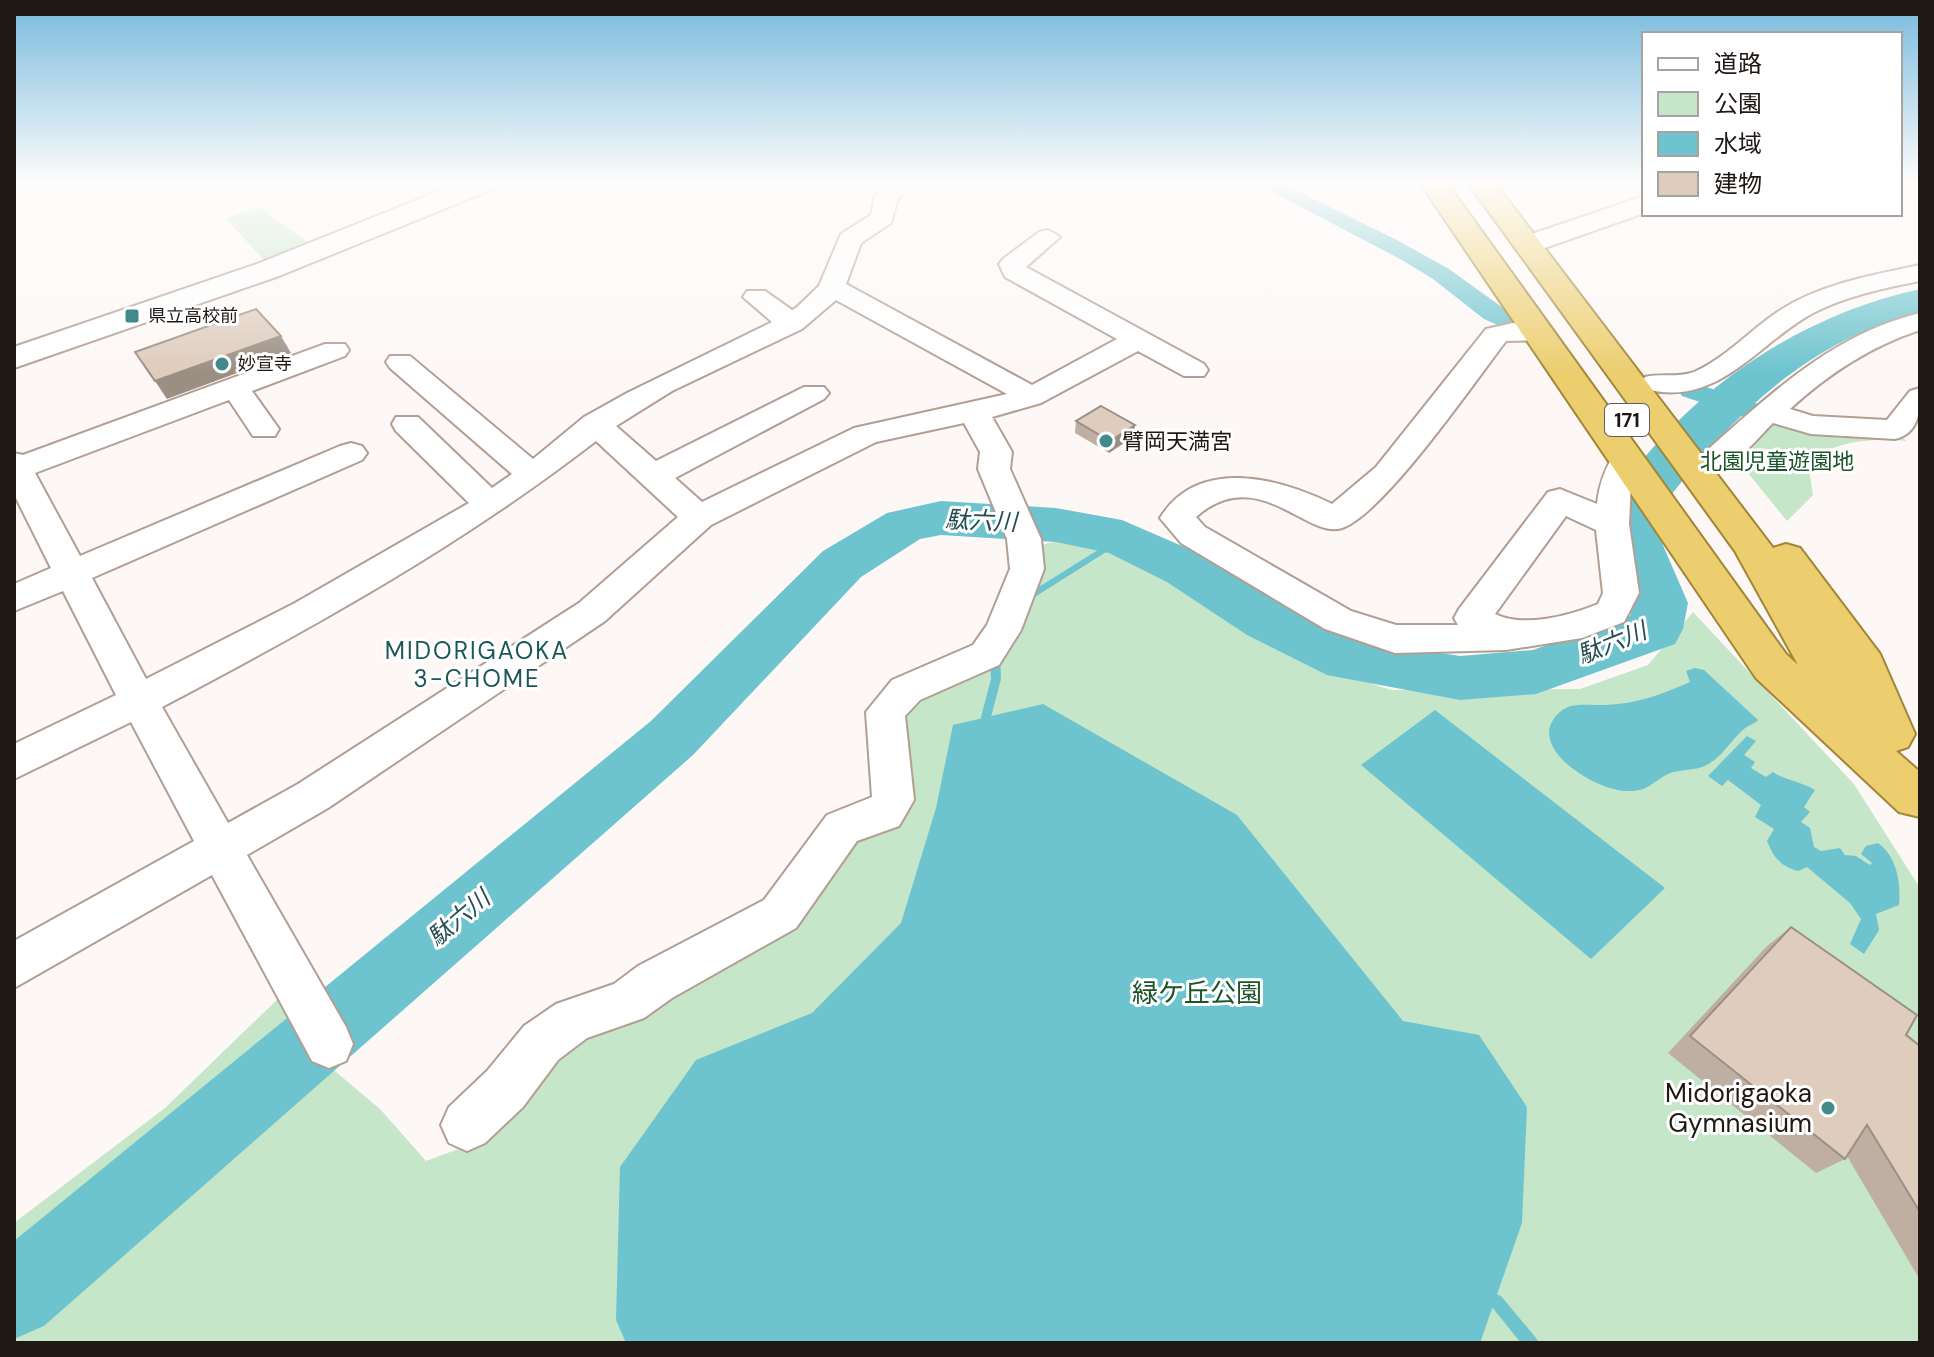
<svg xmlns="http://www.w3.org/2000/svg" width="1934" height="1357" font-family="'DM Sans','Noto Sans JP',sans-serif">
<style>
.green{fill:#c5e6c9}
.water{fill:#6dc4ce}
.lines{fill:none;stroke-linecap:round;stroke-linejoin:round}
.stream{fill:#6dc4ce;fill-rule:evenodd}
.canal{fill:#6dc4ce;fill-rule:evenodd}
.river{fill:#6dc4ce;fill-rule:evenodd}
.minor-casing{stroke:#b39e93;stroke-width:4}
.tertiary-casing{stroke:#b39e93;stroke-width:4}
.trunk-casing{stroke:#a18638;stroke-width:4}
.minor{fill:#fff;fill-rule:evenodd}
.tertiary{fill:#fff;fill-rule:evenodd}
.trunk{fill:#ecce6f;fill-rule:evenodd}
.wall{fill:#bfafa3}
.shaded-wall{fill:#9b8f84}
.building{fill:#deccbd;stroke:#9b8f84;stroke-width:2}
.poi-dot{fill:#428a89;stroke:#fff;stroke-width:3}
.labels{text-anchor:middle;stroke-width:6;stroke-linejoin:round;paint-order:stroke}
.far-poi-label{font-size:18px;fill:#201815;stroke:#fff;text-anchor:start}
.shield{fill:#fff;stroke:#635d5b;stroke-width:2}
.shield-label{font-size:20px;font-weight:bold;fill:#201815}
.poi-label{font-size:22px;fill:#201815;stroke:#fff;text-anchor:start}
.park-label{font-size:22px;fill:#1b5429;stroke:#fff}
.water-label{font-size:24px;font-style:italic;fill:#254e52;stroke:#fff}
.neighbourhood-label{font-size:24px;letter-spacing:2px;fill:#1b5757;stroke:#fff}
.near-park-label{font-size:26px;fill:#1b5429;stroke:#fff}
.near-poi-label{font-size:26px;fill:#201815;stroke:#fff;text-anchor:end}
</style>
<rect width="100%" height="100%" fill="#fdf8f6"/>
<!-- green -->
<g class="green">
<polygon points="258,206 310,244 264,260 226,219"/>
<path d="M1773,423l120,9 14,9c-31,-4 -77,0 -99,22l5,32 -26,26 -52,-64z"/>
<polygon points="1069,538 1120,551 1214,596 1289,656 1391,690 1580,689 1648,665 1693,612 1854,784 1920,888 1920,1343 14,1343 14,1223 165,1108 282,995 317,1056 380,1109 426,1161 461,1148 501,1103 716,939 883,818 890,712 966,671 1033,547"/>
</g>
<!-- water -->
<g class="water">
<path d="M1695,668l9,2 54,50c-5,5 -10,5 -15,10 -14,12 -22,30 -41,37 -11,4 -25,2 -36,8 -15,8 -17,16 -38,16 -31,1 -107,-45 -68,-79 10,-9 23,-7 35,-7 36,1 63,-9 95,-23l-4,-11z"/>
<polygon points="1043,704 1237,815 1403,1021 1479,1035 1527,1107 1522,1223 1480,1343 626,1343 616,1320 620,1167 696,1060 812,1013 901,923 936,808 953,725"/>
<polygon points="1435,710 1665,888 1591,959 1361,765"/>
<path d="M1747,736l9,5 -12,14 11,7 -4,6 15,9 7,-5c13,9 27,9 42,18l-11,17 6,5 -9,10 9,6 4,19 7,4 19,-3 5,7 11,1 14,9 2,-2 -11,-9 5,-8 12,-3c19,14 23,39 21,62l-23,9 3,16 -15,24 -14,-10 11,-25 -11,-16 -43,-36 -9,4c-18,-5 -24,-13 -31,-30l7,-12 -19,-12 6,-12 -33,-25 -6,6 -14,-10z"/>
</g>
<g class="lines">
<!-- stream -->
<g class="stream">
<polygon points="1122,535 1126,538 1125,540 1027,602 1021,602 1019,600 1021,598"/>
<polygon points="995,652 1000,656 1001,679 991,717 990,720 982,720 981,717 991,679 990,656"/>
<polygon points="1496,1294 1501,1296 1536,1338 1539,1343 1521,1343 1491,1306 1489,1301 1491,1296"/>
</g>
<!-- canal -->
<g class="canal">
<polygon points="1255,183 1281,183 1397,240 1449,269 1528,326 1516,333 1484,319 1433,279 1402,260"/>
<polygon points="1691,382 1758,404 1761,410 1758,416 1748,418 1682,396 1678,390 1682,384"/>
</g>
<!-- river -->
<path class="river" d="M1920,289v24c-117,27 -199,114 -268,207l36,83 -5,26 -8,15 -139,50 -76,6 -133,-25 -80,-40 -80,-53 -58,-29 -53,-11 -115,-7 -21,4 -59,38 -168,178 -649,571 -30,13v-98l637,-520 172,-170 64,-38 54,-12 115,7 66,12 83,36 82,51 70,33 103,16 73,-6 97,-34 4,-13 -33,-85c71,-116 187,-200 319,-229z"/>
<!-- minor casing -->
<g class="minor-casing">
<g id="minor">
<path d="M888,183h27l-17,15 -7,25 -30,20 -15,41 186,101 85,-46 -112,-62 -6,-13 4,-5 36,-27 9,-2 12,7 -34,30 178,97 4,6 -4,6h-20l-46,-25 -97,52 -49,14 20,35 -2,17 31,70 3,30 -23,61 -22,35 -79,35 -15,16 9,84 -15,26 -42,15 -61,87 -124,70 -28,20 -57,20 -29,22 -35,47 -38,36 -18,8 -18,-8 -8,-18 8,-18 38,-36 37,-45 32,-22 58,-20 24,-18 126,-66 63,-85 45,-18 -6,-85 26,-32 81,-35 14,-20 23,-56 -3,-30 -29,-70 2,-17 -16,-29 -88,19 -165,83 -106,96 -277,187 -81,47 99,172 7,17 -7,17 -17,7 -17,-7 -100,-186 -198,113v-47l180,-100 -63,-119 -117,57v-35l102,-49 -53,-104 -49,20v-27l37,-16 -37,-74v-41l9,2 302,-111h20l4,6 -4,6 -93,35 27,38 -4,7h-22l-24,-36 -194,73 45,83 260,-110 11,-3 11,3 5,7 -5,7 -270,118 54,101 149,-76 174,-100 -73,-72 -4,-7 4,-7h22l74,71 20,-14 -122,-106 -4,-6 4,-6h20l123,103 51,-42 43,-24 145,-71 -29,-25 4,-6h18l27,19 4,-2 23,-22 22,-52 30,-19 4,-20zM836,300l171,94 -153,34 -152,74 -27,-24 149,-79 5,-6 -5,-6h-20l-148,74 -40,-35 56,-35 130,-62zM596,441l82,76 -99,86 -281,181 -70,39 -66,-116c152,-80 298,-161 434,-266z"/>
<path d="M1920,265v16c-36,7 -74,15 -107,32 -57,31 -94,95 -168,76l-5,-6 5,-6c15,-4 33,1 49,-5 32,-14 56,-42 85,-61 41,-27 94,-36 141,-46z"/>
<path d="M1920,313v17c-49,16 -92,44 -130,79l23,7 74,4 23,-29 10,-3c0,22 0,45 -25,51l-84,-5 -38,-11c-19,18 -41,51 -69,44l-5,-7 5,-7c65,-58 129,-119 216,-140z"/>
<path d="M1513,323l34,5 4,6 -4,6 -41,1c-31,40 -122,173 -164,187 -35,12 -85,-66 -146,-11l9,10 146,84 45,14h62l-4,-7 5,-9 89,-117 12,-3 37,15c2,-20 8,-36 19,-53l11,-3 11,3 5,7 -12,25 -2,41 10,69 -15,29 -42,16 -76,12 -111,3 -70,-24 -144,-86 -21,-25c38,-62 119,-40 172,-14l44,-37 110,-138zM1566,516l30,14 7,63 -5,11c-29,12 -75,24 -103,10z"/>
</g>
</g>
<!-- tertiary casing -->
<g class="tertiary-casing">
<g id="tertiary">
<polygon points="459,183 496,183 493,189 279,276 14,368 14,347 257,264"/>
<polygon points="1644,196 1644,213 1542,249 1532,246 1527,240 1532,234"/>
</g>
</g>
<!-- trunk casing -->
<g class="trunk-casing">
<polygon id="trunk" points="1420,183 1447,183 1786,654 1798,665 1735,551 1468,183 1495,183 1773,548 1786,544 1800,548 1880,654 1915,734 1908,747 1896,751 1920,772 1920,817 1899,812 1756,678"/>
</g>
<!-- minor -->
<use href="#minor" class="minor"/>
<!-- tertiary -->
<use href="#tertiary" class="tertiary"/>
<!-- trunk -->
<use href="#trunk" class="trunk"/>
</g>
<!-- wall -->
<g class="wall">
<polygon points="1076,421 1133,437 1109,453 1075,433"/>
<polygon points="1791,927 1920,1046 1920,1280 1847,1156 1845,1159 1816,1173 1668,1053 1767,946"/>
</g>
<!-- shaded-wall -->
<g class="shaded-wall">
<polygon points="281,336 291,353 167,399 155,381"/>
<polygon points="1135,425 1133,437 1109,453 1110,441"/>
</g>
<!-- building -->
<g class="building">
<polygon points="256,309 281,336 155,381 135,352"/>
<polygon points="1101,406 1135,425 1110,441 1076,421"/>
<polygon points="1791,927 1917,1015 1906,1035 1920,1046 1920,1212 1867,1125 1845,1159 1690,1036"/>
</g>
<!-- sky -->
<linearGradient id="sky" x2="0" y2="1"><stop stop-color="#77bade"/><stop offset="0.49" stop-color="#fefcfb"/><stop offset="1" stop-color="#fefcfb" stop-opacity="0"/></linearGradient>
<rect width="1934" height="373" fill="url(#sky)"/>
<!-- markers -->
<g class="poi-dot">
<rect x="124" y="308" width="16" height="16" rx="4"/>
<circle cx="222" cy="364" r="8"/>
<circle cx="1106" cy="441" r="8"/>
<circle cx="1828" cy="1108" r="8"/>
</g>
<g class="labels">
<!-- far-poi labels -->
<g class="far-poi-label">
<text x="148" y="322">県立高校前</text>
<text x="238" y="370">妙宣寺</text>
</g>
<!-- shield labels -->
<rect class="shield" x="1605" y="404" width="44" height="32" rx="6"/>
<g class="shield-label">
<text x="1627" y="427">171</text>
</g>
<!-- poi labels -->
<g class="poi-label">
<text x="1122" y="449">臂岡天満宮</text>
</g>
<!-- park labels -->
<g class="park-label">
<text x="1777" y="469">北園児童遊園地</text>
</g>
<!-- water labels -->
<g class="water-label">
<text transform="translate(981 521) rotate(2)" y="8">駄六川</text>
<text transform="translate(1612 643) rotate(-22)" y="8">駄六川</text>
<text transform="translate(459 918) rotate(-40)" y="8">駄六川</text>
</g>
<!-- neighbourhood labels -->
<g class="neighbourhood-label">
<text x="477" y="659">MIDORIGAOKA<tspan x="477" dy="28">3-CHOME</tspan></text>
</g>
<!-- near-park labels -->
<g class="near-park-label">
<text x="1197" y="1002">緑ケ丘公園</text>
</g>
<!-- near-poi labels -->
<g class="near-poi-label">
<text x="1812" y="1102">Midorigaoka<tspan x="1812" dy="30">Gymnasium</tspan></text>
</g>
</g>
<!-- border -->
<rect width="1934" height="1357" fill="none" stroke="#201815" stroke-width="32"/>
<!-- legend -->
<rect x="1642" y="32" width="260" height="184" fill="#ffffff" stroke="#a6a3a1" stroke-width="2"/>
<rect x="1658" y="58" width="40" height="12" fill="#ffffff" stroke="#a6a3a1" stroke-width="2"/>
<text x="1714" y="72" font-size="24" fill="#201815">道路</text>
<rect x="1658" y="92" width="40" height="24" fill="#c5e6c9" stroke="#a6a3a1" stroke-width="2"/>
<text x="1714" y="112" font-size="24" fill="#201815">公園</text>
<rect x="1658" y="132" width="40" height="24" fill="#6dc4ce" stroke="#a6a3a1" stroke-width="2"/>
<text x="1714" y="152" font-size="24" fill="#201815">水域</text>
<rect x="1658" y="172" width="40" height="24" fill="#deccbd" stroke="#a6a3a1" stroke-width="2"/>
<text x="1714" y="192" font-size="24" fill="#201815">建物</text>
</svg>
